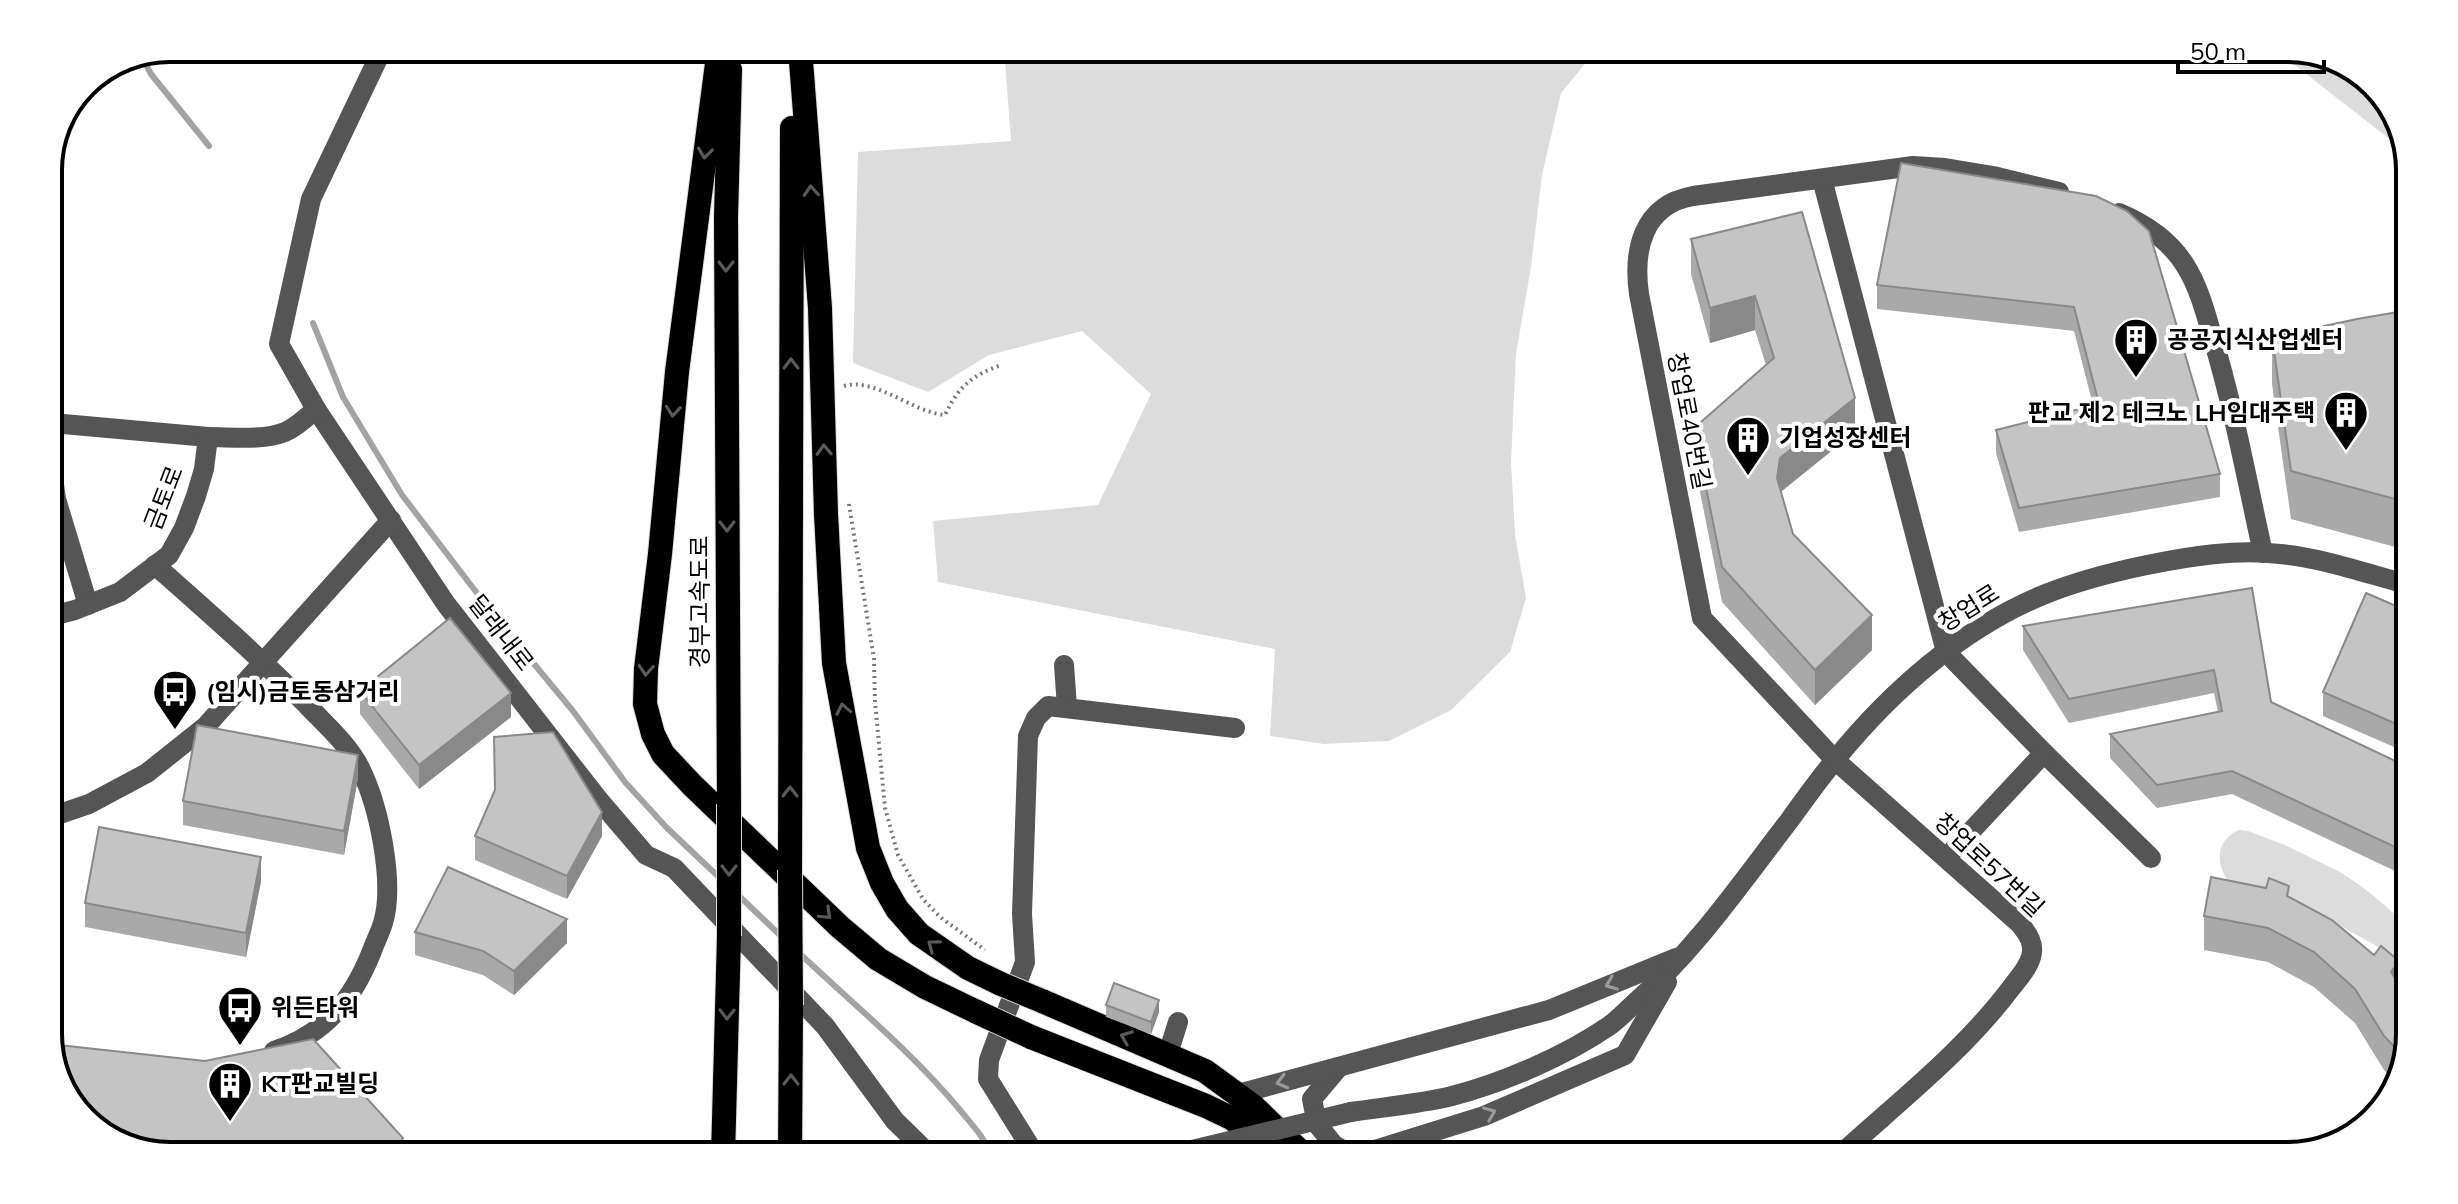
<svg xmlns="http://www.w3.org/2000/svg" width="2458" height="1204" font-family="Mulish,'Noto Sans KR',sans-serif">
<style>
.green{fill:#dcdcdc}
.lines{fill:none;stroke-linecap:round;stroke-linejoin:round}
.stream{stroke:#a3a3a3;stroke-width:6}
.highway-casing{stroke:#dbdbdb;stroke-width:26}
.path{stroke:#777;stroke-width:4;stroke-dasharray:2 4;stroke-linecap:butt}
.minor{stroke:#555;stroke-width:20}
.highway{stroke:#000;stroke-width:24}
.highway-bridge-casing{stroke:#dbdbdb;stroke-width:26;stroke-linecap:butt}
.minor-bridge{stroke:#555;stroke-width:20}
.highway-bridge{stroke:#000;stroke-width:24}
.wall{fill:#a9a9a9}
.shaded-wall{fill:#898989}
.building{fill:#c4c4c4;stroke:#898989;stroke-width:2}
.oneway{stroke:#595959}
.oneway2{stroke:#999}
.labels{text-anchor:middle;stroke-width:8;stroke-linejoin:round;paint-order:stroke}
.poi-label{font-size:24px;font-weight:bold;fill:#000;stroke:#fff;text-anchor:start}
.street-label{font-size:24px;fill:#000;stroke:#fff}
.rim{fill:none;stroke:#000;stroke-width:4}
</style>
<rect width="100%" height="100%" fill="#fff"/>
<!-- green -->
<g class="green">
<polygon points="1004,48 1598,48 1561,93 1542,175 1531,267 1516,354 1511,463 1515,535 1526,598 1510,652 1451,710 1389,741 1324,744 1270,736 1275,649 938,582 933,521 1098,505 1151,394 1082,331 989,355 928,392 853,363 858,152 1011,141"/>
<polygon points="2273,48 2288,48 2342,60 2390,103 2408,157 2401,148"/>
<path d="M2239,830l9,1 37,14 57,28 27,19 41,35v44l-35,-26 -58,-32 -85,-27c-16,-18 -19,-45 7,-56z"/>
</g>
<g class="lines">
<!-- stream -->
<g class="stream">
<polyline points="143,59 151,74 209,146"/>
<polyline points="313,323 343,397 402,495 496,618 573,711 625,782 667,828 722,880"/>
<polyline points="736,893 783,938"/>
<path d="M797,951c55,52 115,101 163,159 12,15 26,28 30,46"/>
</g>
<!-- highway casing -->
<g class="highway-casing">
<g id="highway">
<polyline points="719,48 677,372 660,554 646,669 645,704 653,734 663,754 692,785 840,927 878,959 925,987 977,1012"/>
<polyline points="800,48 820,308 826,514 834,663 868,848 882,883 897,909 919,934 968,968 1001,984"/>
<polyline points="729,804 726,217 730,70"/>
<polyline points="790,870 792,128"/>
<polyline points="1042,1001 1205,1071 1253,1106 1305,1156"/>
<polyline points="1031,1037 1206,1106 1233,1119 1277,1156"/>
<polyline points="723,1156 729,936"/>
<polyline points="790,1156 791,1005"/>
</g>
</g>
<!-- path -->
<g class="path">
<path d="M844,386c31,-9 68,26 101,29 14,-29 26,-39 56,-50"/>
<polyline points="849,504 874,659 875,701 885,808 898,855 923,899 940,917 985,950"/>
</g>
<!-- minor -->
<g class="minor">
<polyline points="383,48 311,199 279,344 316,409 446,604 598,799 646,855 674,868 825,1026 895,1121 931,1156"/>
<polyline points="1822,179 1946,652 2044,753 2151,858"/>
<path d="M2119,213c26,11 51,28 66,52 14,22 21,49 28,74 21,70 34,142 50,214"/>
<path d="M155,565c52,46 103,91 152,140 18,19 42,40 54,65 18,37 34,113 22,153 -3,10 -8,19 -11,28 -20,50 -47,83 -98,100"/>
<polyline points="88,605 56,499 51,464 52,423 208,437"/>
<path d="M48,617l27,-7 45,-18 49,-37 15,-27 12,-32 8,-27 4,-32c24,0 54,4 77,-5 12,-5 22,-15 31,-23"/>
<polyline points="1064,665 1067,707"/>
<polyline points="48,818 89,804 147,773 206,726 391,520"/>
<polyline points="1946,858 2044,753"/>
<polyline points="1168,1054 1178,1022"/>
<polyline points="1339,1067 1312,1099 1317,1124 1334,1145 1352,1155 1365,1153"/>
<polyline points="1238,1094 1549,1010 1676,958"/>
<path d="M1351,1112c33,-5 68,-8 101,-16 51,-13 113,-40 157,-70 10,-7 19,-17 28,-25 59,-52 104,-118 152,-180 15,-21 30,-42 46,-61 55,-68 126,-131 208,-165 32,-13 70,-23 104,-30 44,-9 88,-16 133,-11 43,4 88,20 130,31"/>
<polyline points="1036,1156 988,1079 989,1060 1025,962 1022,914 1028,736 1036,718 1048,706 1235,728"/>
<polyline points="1365,1156 1365,1153 1484,1116 1625,1055 1667,982"/>
<path d="M1839,1156c59,-54 124,-104 172,-168 7,-9 17,-20 20,-31 4,-13 -3,-23 -11,-33l-185,-164 -133,-142 -63,-324c-6,-43 3,-89 54,-98l220,-30 32,2 48,8 66,16"/>
</g>
<!-- highway -->
<use href="#highway" class="highway"/>
<!-- highway-bridge casing -->
<g class="highway-bridge-casing">
<g id="highway-bridge">
<polyline points="790,870 791,1005"/>
<polyline points="729,936 729,804"/>
<polyline points="1001,984 1042,1001"/>
<polyline points="977,1012 1031,1037"/>
</g>
</g>
<!-- minor-bridge -->
<polyline class="minor-bridge" points="1167,1156 1351,1112"/>
<!-- highway-bridge -->
<use href="#highway-bridge" class="highway-bridge"/>
</g>
<!-- wall -->
<g class="wall">
<polygon points="2096,196 2220,474 2220,497 2019,532 1996,453 1996,430 2093,405 2074,331 1877,309 1877,285"/>
<polygon points="1802,212 1855,432 1781,492 1793,534 1872,650 1815,705 1722,602 1694,462 1694,428 1766,365 1755,330 1710,343 1691,274 1691,239"/>
<polygon points="2410,310 2410,551 2291,519 2272,384 2272,337"/>
<polygon points="2252,588 2271,702 2410,768 2410,878 2232,794 2157,808 2110,758 2110,734 2218,712 2214,693 2069,723 2023,650 2023,626"/>
<polygon points="2410,612 2410,754 2323,716 2323,692"/>
<polygon points="360,691 511,717 419,789 360,714"/>
<polygon points="358,778 344,855 183,825 183,801"/>
<polygon points="475,836 602,836 567,899 475,860"/>
<polygon points="261,881 246,957 85,927 85,903"/>
<polygon points="2266,888 2289,897 2399,985 2410,1034 2398,1085 2384,1070 2355,1023 2314,987 2268,962 2204,950 2204,916"/>
<polygon points="415,932 567,943 514,995 483,975 415,955"/>
<polygon points="1106,1005 1159,1012 1151,1034 1106,1017"/>
</g>
<!-- shaded-wall -->
<g class="shaded-wall">
<polygon points="1755,296 1755,330 1710,343 1710,308"/>
<polygon points="1855,398 1855,432 1780,492 1777,478 1780,458"/>
<polygon points="1872,615 1872,650 1815,705 1815,670"/>
<polygon points="511,693 511,717 419,789 419,765"/>
<polygon points="358,755 358,778 344,855 344,831"/>
<polygon points="602,812 602,836 567,899 567,876"/>
<polygon points="261,857 261,881 246,957 246,933"/>
<polygon points="567,919 567,943 514,995 514,971"/>
<polygon points="2399,961 2399,996 2391,972"/>
<polygon points="1159,1000 1159,1012 1151,1034 1151,1022"/>
<polygon points="403,1138 403,1156 391,1156"/>
</g>
<!-- building -->
<g class="building">
<polygon points="1901,163 2096,196 2127,211 2149,231 2220,474 2019,508 1996,430 2099,404 2074,307 1877,285"/>
<polygon points="1802,212 1855,398 1780,458 1777,478 1793,534 1872,615 1815,670 1722,567 1694,428 1774,358 1755,296 1710,308 1691,239"/>
<polygon points="2410,310 2410,503 2291,471 2272,337 2357,319"/>
<polygon points="2252,588 2271,702 2410,768 2410,854 2232,771 2157,785 2110,734 2222,711 2214,670 2069,699 2023,626"/>
<polygon points="2366,593 2410,612 2410,730 2323,692"/>
<polygon points="450,618 511,693 419,765 360,691"/>
<polygon points="197,725 358,755 344,831 183,801"/>
<polygon points="553,732 602,812 567,876 475,836 495,790 494,737"/>
<polygon points="99,827 261,857 246,933 85,903"/>
<polygon points="448,867 567,919 514,971 483,951 415,932"/>
<polygon points="2211,877 2266,888 2269,878 2289,886 2287,896 2332,920 2374,955 2381,946 2399,961 2391,972 2410,1002 2410,1034 2405,1058 2384,1036 2355,989 2314,952 2268,928 2204,916"/>
<polygon points="1114,983 1159,1000 1151,1022 1106,1005"/>
<polygon points="313,1039 403,1138 391,1156 170,1156 116,1144 69,1102 49,1044 205,1061"/>
</g>
<!-- one-way arrows -->
<defs><path id="oneway-chevron" d="M-2-3.5L2.5 0L-2 3.5" fill="none" stroke-width="1.6" stroke-linecap="round" stroke-linejoin="round" transform="scale(2)"/></defs>
<g class="oneway">
<use href="#oneway-chevron" transform="translate(705 153) rotate(97)"/>
<use href="#oneway-chevron" transform="translate(811 191) rotate(-94)"/>
<use href="#oneway-chevron" transform="translate(726 266) rotate(90)"/>
<use href="#oneway-chevron" transform="translate(791 364) rotate(-90)"/>
<use href="#oneway-chevron" transform="translate(673 411) rotate(95)"/>
<use href="#oneway-chevron" transform="translate(824 450) rotate(-92)"/>
<use href="#oneway-chevron" transform="translate(727 526) rotate(90)"/>
<use href="#oneway-chevron" transform="translate(646 670) rotate(94)"/>
<use href="#oneway-chevron" transform="translate(843 709) rotate(-101)"/>
<use href="#oneway-chevron" transform="translate(790 792) rotate(-90)"/>
<use href="#oneway-chevron" transform="translate(729 870) rotate(90)"/>
<use href="#oneway-chevron" transform="translate(826 914) rotate(44)"/>
<use href="#oneway-chevron" transform="translate(933 945) rotate(-143)"/>
<use href="#oneway-chevron" transform="translate(727 1014) rotate(91)"/>
<use href="#oneway-chevron" transform="translate(1126 1037) rotate(-158)"/>
<use href="#oneway-chevron" transform="translate(791 1080) rotate(-90)"/>
</g>
<g class="oneway2">
<use href="#oneway-chevron" transform="translate(1611 984) rotate(158)"/>
<use href="#oneway-chevron" transform="translate(1282 1082) rotate(165)"/>
<use href="#oneway-chevron" transform="translate(1490 1113) rotate(-22)"/>
</g>
<!-- icons -->
<defs>
<g id="building-pin" transform="scale(2.3)"><path d="M0 17L-7.5 6A9.5 9.5 0 1 1 7.5 6Z" fill="#000" stroke="#fff"/><path d="M-4-6H4V6H1V3H-1V6H-4ZM-2.5-4.3h1.7v1.8h-1.7ZM.8-4.3h1.7v1.8H.8ZM-2.5-1h1.7V.8h-1.7ZM.8-1h1.7V.8H.8Z" fill="#fff"/></g>
<g id="bus-pin" transform="scale(2.3)"><path d="M0 17L-7.5 6A9.5 9.5 0 1 1 7.5 6Z" fill="#000" stroke="#fff"/><path d="M-5-6H5V4H4V6H2V4H-2V6H-4V4H-5ZM-3.5-4V0h7V-4ZM-3.5 1.2v1.5H-2V1.2ZM2 1.2v1.5H3.5V1.2Z" fill="#fff"/></g>
</defs>
<g fill-rule="evenodd">
<use href="#building-pin" x="2136" y="340"/>
<use href="#building-pin" x="2346" y="413"/>
<use href="#building-pin" x="1748" y="438"/>
<use href="#bus-pin" x="175" y="692"/>
<use href="#bus-pin" x="240" y="1008"/>
<use href="#building-pin" x="230" y="1084"/>
</g>
<g class="labels">
<!-- poi labels -->
<g class="poi-label">
<text x="2167" y="348">공공지식산업센터</text>
<text x="2315" y="421" text-anchor="end">판교 제2 테크노 LH임대주택</text>
<text x="1779" y="446">기업성장센터</text>
<text x="206" y="700">(임시)금토동삼거리</text>
<text x="271" y="1016">위든타워</text>
<text x="261" y="1092">KT판교빌딩</text>
</g>
<!-- street labels -->
<g class="street-label">
<text transform="translate(1689 421) rotate(79)" y="8">창업로40번길</text>
<text transform="translate(164 498) rotate(-69)" y="8">금토로</text>
<text transform="translate(700 602) rotate(-90)" y="8">경부고속도로</text>
<text transform="translate(1969 608) rotate(-32)" y="8">창업로</text>
<text transform="translate(501 633) rotate(52)" y="8">달래내로</text>
<text transform="translate(1989 865) rotate(43)" y="8">창업로57번길</text>
</g>
</g>
<!-- crop -->
<path d="M0 0H2458V1204H0ZM170 62H2288A108 108 0 0 1 2396 170V1034A108 108 0 0 1 2288 1142H170A108 108 0 0 1 62 1034V170A108 108 0 0 1 170 62Z" fill="#fff" fill-rule="evenodd"/>
<path class="rim" d="M170 62H2288A108 108 0 0 1 2396 170V1034A108 108 0 0 1 2288 1142H170A108 108 0 0 1 62 1034V170A108 108 0 0 1 170 62Z"/>
<!-- scale -->
<path d="M2178 60v12h146v-12" fill="none" stroke="#000000" stroke-width="4"/>
<text x="2190" y="60" font-size="24" fill="#000000" stroke="#ffffff" stroke-width="6" paint-order="stroke">50 m</text>
</svg>
